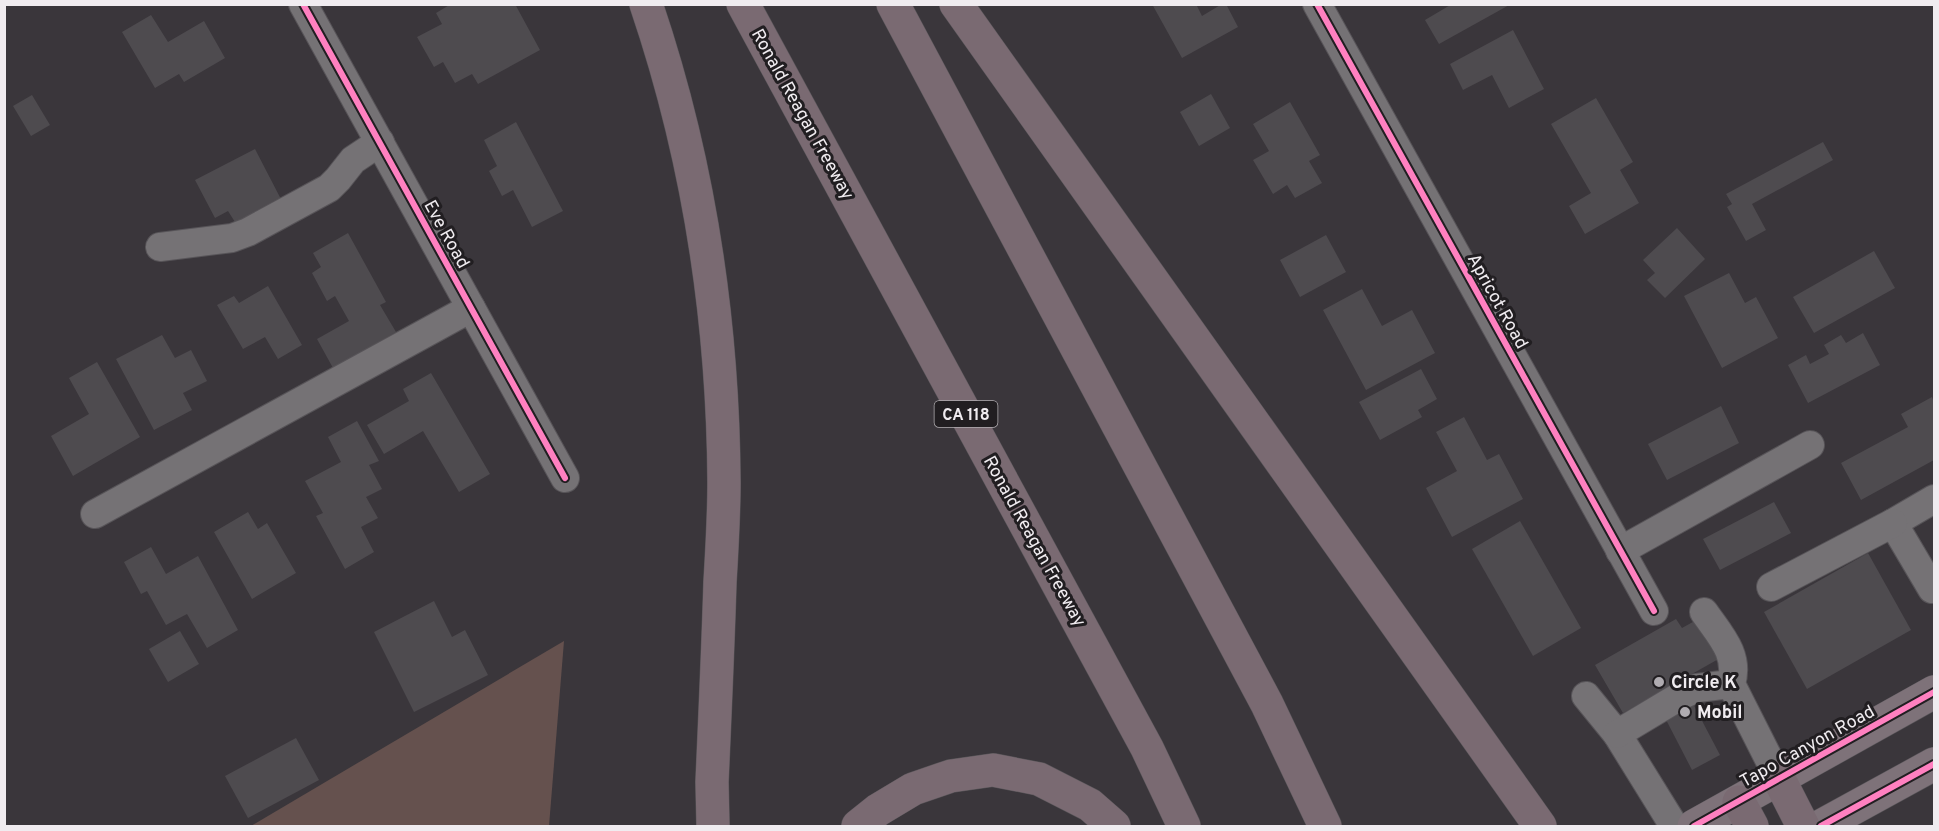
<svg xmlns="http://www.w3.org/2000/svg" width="1939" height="831" font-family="Overpass,sans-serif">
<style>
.green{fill:#65514e}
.building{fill:#4e4b4f}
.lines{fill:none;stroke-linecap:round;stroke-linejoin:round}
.minor-casing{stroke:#575458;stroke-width:30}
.major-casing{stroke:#575458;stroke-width:34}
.highway-casing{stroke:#575458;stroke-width:34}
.minor{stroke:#757275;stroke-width:28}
.major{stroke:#7e7279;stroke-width:33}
.highway{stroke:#7a6a72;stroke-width:33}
.cycleway-casing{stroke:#211e21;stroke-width:10}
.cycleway{stroke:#ff80c0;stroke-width:6}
.poi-dot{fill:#b0acb1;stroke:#211e21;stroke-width:2}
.labels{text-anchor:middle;stroke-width:6;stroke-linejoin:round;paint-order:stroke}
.shield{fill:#211e21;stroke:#b2aeb2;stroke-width:1.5}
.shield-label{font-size:16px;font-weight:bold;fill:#f0ecf0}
.street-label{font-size:18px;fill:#f0ecf0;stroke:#211e21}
.poi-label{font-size:18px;font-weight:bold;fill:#f0ecf0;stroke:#211e21;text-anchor:start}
</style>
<rect width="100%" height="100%" fill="#3a363b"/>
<!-- green -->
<polygon class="green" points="564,641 549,826 251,826"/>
<!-- building -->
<g class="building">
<polygon points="451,4 515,4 540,50 478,84 472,74 455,83 443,62 434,67 417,37 442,24 436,13"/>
<polygon points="1152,4 1196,4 1202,16 1222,4 1226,4 1238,27 1182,58"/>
<polygon points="1452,4 1511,4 1439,44 1425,20"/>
<polygon points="151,15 168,42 204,21 225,58 184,82 179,74 155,88 122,32"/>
<polygon points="1513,30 1544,89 1509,108 1492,75 1463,90 1450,64"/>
<polygon points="1211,94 1230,128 1199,146 1180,112"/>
<polygon points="32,95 50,125 31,136 13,106"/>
<polygon points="1596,98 1633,162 1620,170 1639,203 1585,234 1569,206 1591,193 1551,124"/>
<polygon points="1290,102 1320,155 1309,161 1322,183 1295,198 1287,185 1273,194 1253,160 1269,151 1253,124"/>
<polygon points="516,122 563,211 532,227 513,190 502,196 489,171 497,166 484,140"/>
<polygon points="1823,142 1833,160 1752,204 1766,230 1746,241 1727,207 1732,204 1726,194"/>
<polygon points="255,149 284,205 240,230 228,211 215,218 195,180"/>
<polygon points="1677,228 1705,259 1665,298 1647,280 1655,273 1643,260"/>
<polygon points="348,233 386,302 380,305 396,332 333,368 317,339 349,321 335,296 327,301 312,273 321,267 313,253"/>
<polygon points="1326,235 1346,272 1300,297 1280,260"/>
<polygon points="1874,251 1895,288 1814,333 1793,297"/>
<polygon points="1729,273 1745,303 1756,297 1778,338 1722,368 1684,296"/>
<polygon points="268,286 302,345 278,359 265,337 243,349 217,305 234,296 239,303"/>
<polygon points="1362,289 1382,326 1412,310 1435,353 1366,390 1323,310"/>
<polygon points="1863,333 1880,365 1808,403 1788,365 1806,355 1810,364 1829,354 1824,345 1841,335 1846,343"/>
<polygon points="162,335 175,358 191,350 207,381 183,393 192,410 154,430 116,359"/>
<polygon points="97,362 140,437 73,476 51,436 89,414 69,378"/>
<polygon points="1421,369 1437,399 1418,410 1422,417 1380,440 1359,402"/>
<polygon points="431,373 490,474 459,492 423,431 384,454 367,425 409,401 403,389"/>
<polygon points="1932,397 1934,403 1934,460 1861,500 1841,463 1908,427 1901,414"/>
<polygon points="1721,406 1739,443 1667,480 1648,444"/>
<polygon points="1464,417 1487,460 1499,454 1523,499 1452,537 1426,488 1457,471 1436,432"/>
<polygon points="357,421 379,461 369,465 382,489 366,497 378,518 361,527 374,552 345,569 316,516 323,513 305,481 341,462 328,437"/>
<polygon points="1774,502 1791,533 1720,570 1703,539"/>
<polygon points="248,512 258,529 267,523 296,573 252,599 214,532"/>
<polygon points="1520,521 1581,628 1533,656 1472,549"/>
<polygon points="151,547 166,574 198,556 238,630 207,648 187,614 166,625 147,591 141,594 124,562"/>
<polygon points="1868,553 1911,630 1807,689 1764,612"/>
<polygon points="434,601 452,637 465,630 488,675 414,712 374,632"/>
<polygon points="1700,618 1722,657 1623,713 1595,665 1676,619 1682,628"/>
<polygon points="180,631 199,664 168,682 149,649"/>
<polygon points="1689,696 1720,755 1692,770 1661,710"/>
<polygon points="296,738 319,780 248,818 225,776"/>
</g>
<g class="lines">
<!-- minor casing -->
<g class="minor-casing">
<g id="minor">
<polyline points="303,4 565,478"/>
<polyline points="1317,4 1654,611"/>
<polyline points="160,247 232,238 248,232 329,188 338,179 353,160 380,142"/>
<polyline points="1934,499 1893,523 1932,589 1934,588"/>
<polyline points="95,514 471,308"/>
<polyline points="1620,551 1810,445"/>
<polyline points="1771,587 1893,523"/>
<path d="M1704,612c16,23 36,43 27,72l48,95"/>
<polyline points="1586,696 1617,734 1674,826"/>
<polyline points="1617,734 1682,695 1697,688 1731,684"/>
</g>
</g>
<!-- major casing -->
<g class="major-casing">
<g id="major">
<polyline points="1694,826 1934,692"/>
<polyline points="1821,826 1934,764"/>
</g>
</g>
<!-- highway casing -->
<g class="highway-casing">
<g id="highway">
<path d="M646,4c52,153 77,317 78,478 0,33 -2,67 -4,100 -2,66 -5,133 -8,200l1,44"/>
<polyline points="743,4 1147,748 1184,826"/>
<polyline points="893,4 1267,704 1325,826"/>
<polyline points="956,4 1540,826"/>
<polyline points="1779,779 1803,826"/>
<polyline points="1739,802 1752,826"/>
<polyline points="858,826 878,810 913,789 951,776 993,770 1039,779 1090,805 1114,826"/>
</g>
</g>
<!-- minor -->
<use href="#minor" class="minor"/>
<!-- major -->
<use href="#major" class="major"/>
<!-- highway -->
<use href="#highway" class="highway"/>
<!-- cycleway casing -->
<g class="cycleway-casing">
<g id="cycleway">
<polyline points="303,4 565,478"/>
<polyline points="1317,4 1654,611"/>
<polyline points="1694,826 1934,692"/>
<polyline points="1821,826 1934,764"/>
</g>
</g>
<!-- cycleway -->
<use href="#cycleway" class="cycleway"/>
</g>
<!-- markers -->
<g class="poi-dot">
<circle cx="1659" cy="682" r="6"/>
<circle cx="1685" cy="712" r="6"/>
</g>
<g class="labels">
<!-- shield labels -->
<rect class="shield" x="934.5" y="401" width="63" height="26" rx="4.5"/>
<g class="shield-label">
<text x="966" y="420">CA 118</text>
</g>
<!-- street labels -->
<g class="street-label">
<text transform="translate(803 114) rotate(61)" y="6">Ronald Reagan Freeway</text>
<text transform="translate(447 234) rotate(61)" y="6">Eve Road</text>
<text transform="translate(1498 301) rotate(61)" y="6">Apricot Road</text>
<text transform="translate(1035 541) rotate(61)" y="6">Ronald Reagan Freeway</text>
<text transform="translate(1807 746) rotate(-29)" y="6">Tapo Canyon Road</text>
</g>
<!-- poi labels -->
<g class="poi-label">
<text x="1671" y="688">Circle K</text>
<text x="1697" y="718">Mobil</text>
</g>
</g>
<!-- border -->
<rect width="1939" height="831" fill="none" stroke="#f0ecf0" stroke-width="12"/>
</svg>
